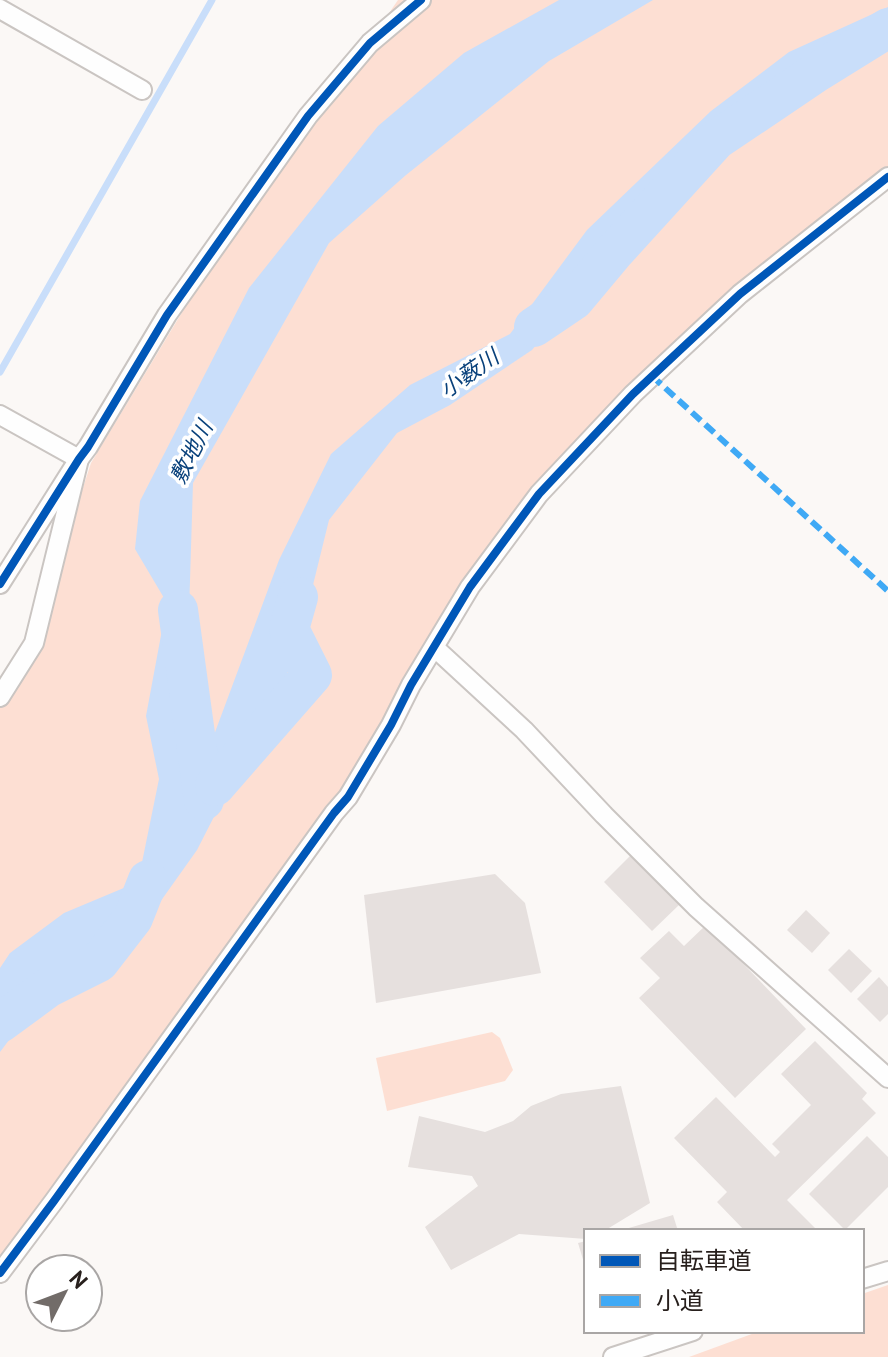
<svg xmlns="http://www.w3.org/2000/svg" width="888" height="1357" font-family="'PT Sans','Noto Sans JP',sans-serif">
<style>
.green{fill:#fddfd3}
.water{fill:#c9defa}
.lines{fill:none;stroke-linecap:round;stroke-linejoin:round}
.stream{stroke:#c9defa;stroke-width:7}
.river{stroke:#c9defa;stroke-width:40}
.building{fill:#e6e0de}
.minor-casing{stroke:#cac5c2;stroke-width:22}
.minor{stroke:#fefefe;stroke-width:18}
.quiet{stroke:#3fa9f5;stroke-width:6;stroke-dasharray:12 6;stroke-linecap:butt}
.cycleway-casing{stroke:#fff;stroke-width:13}
.cycleway{stroke:#0057b8;stroke-width:8}
.labels{text-anchor:middle;stroke-width:7;stroke-linejoin:round;paint-order:stroke}
.water-label{font-size:22px;font-style:italic;fill:#09417b;stroke:#fff}
</style>
<rect width="100%" height="100%" fill="#fbf8f6"/>
<!-- green -->
<g class="green">
<polygon points="398,0 888,0 888,180 763,276 518,507 356,784 0,1261 0,695 37,628 91,463 256,190 376,32"/>
<polygon points="492,1032 500,1038 513,1070 505,1081 387,1111 376,1058"/>
<polygon points="888,1285 888,1357 689,1357 760,1331 862,1331 862,1294"/>
</g>
<!-- water -->
<polygon class="water" points="559,0 653,0 549,61 406,175 329,243 193,483 188,646 179,708 195,786 279,560 331,454 410,385 510,334 587,230 711,111 789,52 888,7 888,28 796,85 669,186 532,350 450,405 397,433 329,520 295,658 197,850 148,919 133,918 99,962 49,987 0,1052 0,968 10,953 64,913 138,882 159,779 146,716 167,603 135,549 140,501 249,288 378,126 464,53"/>
<g class="lines">
<!-- stream -->
<polyline class="stream" points="0,372 212,0"/>
<!-- river -->
<g class="river">
<polyline points="534,327 574,300 615,251 716,140 817,72 888,28"/>
<polyline points="178,610 204,800"/>
<polyline points="215,786 312,675 289,629 298,597"/>
<polyline points="0,1023 49,987 99,962 133,918 148,880"/>
</g>
</g>
<!-- building -->
<g class="building">
<polygon points="631,855 680,904 652,931 604,882"/>
<polygon points="495,874 525,903 541,973 376,1003 364,895"/>
<polygon points="806,910 830,933 812,953 787,930"/>
<polygon points="706,925 806,1029 735,1098 639,998 660,978 640,958 669,931 684,946"/>
<polygon points="849,949 872,971 851,993 828,970"/>
<polygon points="879,977 888,987 888,1014 880,1022 857,999"/>
<polygon points="815,1041 867,1093 862,1099 876,1113 787,1200 818,1231 745,1231 717,1202 727,1192 674,1138 716,1097 775,1157 780,1152 772,1144 811,1105 781,1074"/>
<polygon points="621,1086 650,1203 604,1231 586,1231 586,1239 519,1234 451,1270 425,1227 478,1186 472,1176 408,1167 419,1116 485,1132 513,1121 531,1106 561,1094"/>
<polygon points="867,1136 888,1157 888,1187 845,1230 809,1194"/>
<polygon points="673,1215 678,1231 622,1231 622,1230"/>
<polygon points="586,1241 586,1266 585,1266 578,1243"/>
</g>
<g class="lines">
<!-- minor casing -->
<g class="minor-casing">
<g id="minor">
<polyline points="0,9 142,90"/>
<polyline points="0,415 79,459 34,643 0,697"/>
<polyline points="0,584 79,459 88,447 167,315 308,116 370,43 421,0"/>
<polyline points="435,648 524,730 604,815 696,907 888,1078"/>
<polyline points="0,1273 54,1201 334,813 348,797 391,725 411,685 470,587 539,494 633,394 740,294 888,177"/>
<polyline points="862,1279 888,1271"/>
<polyline points="613,1357 693,1331"/>
</g>
</g>
<!-- minor -->
<use href="#minor" class="minor"/>
<!-- quiet -->
<polyline class="quiet" points="652,376 888,591"/>
<!-- cycleway casing -->
<g class="cycleway-casing">
<g id="cycleway">
<polyline points="0,584 79,459 88,447 167,315 308,116 370,43 421,0"/>
<polyline points="0,1273 54,1201 334,813 348,797 391,725 411,685 470,587 539,494 633,394 740,294 888,177"/>
</g>
</g>
<!-- cycleway -->
<use href="#cycleway" class="cycleway"/>
</g>
<g class="labels">
<!-- water labels -->
<g class="water-label">
<text transform="translate(469 373) rotate(-35)" y="8">小薮川</text>
<text transform="translate(191 452) rotate(-63)" y="8">敷地川</text>
</g>
</g>
<!-- legend -->
<rect x="584" y="1229" width="280" height="104" fill="#ffffff" stroke="#a9a6a5" stroke-width="2"/>
<rect x="600" y="1255" width="40" height="12" fill="#0057b8" stroke="#a9a6a5" stroke-width="2"/>
<text x="656" y="1269" font-size="24" fill="#28201d">自転車道</text>
<rect x="600" y="1295" width="40" height="12" fill="#3fa9f5" stroke="#a9a6a5" stroke-width="2"/>
<text x="656" y="1309" font-size="24" fill="#28201d">小道</text>
<!-- north arrow -->
<g transform="translate(64 1293) rotate(48)"><circle r="38" fill="#ffffff" stroke="#a9a6a5" stroke-width="2"/>
<path d="M0-6L14 30L0 20L-14 30Z" fill="#726c69"/>
<text y="-12" font-size="22" font-weight="bold" text-anchor="middle" fill="#28201d">N</text>
</g>
</svg>
